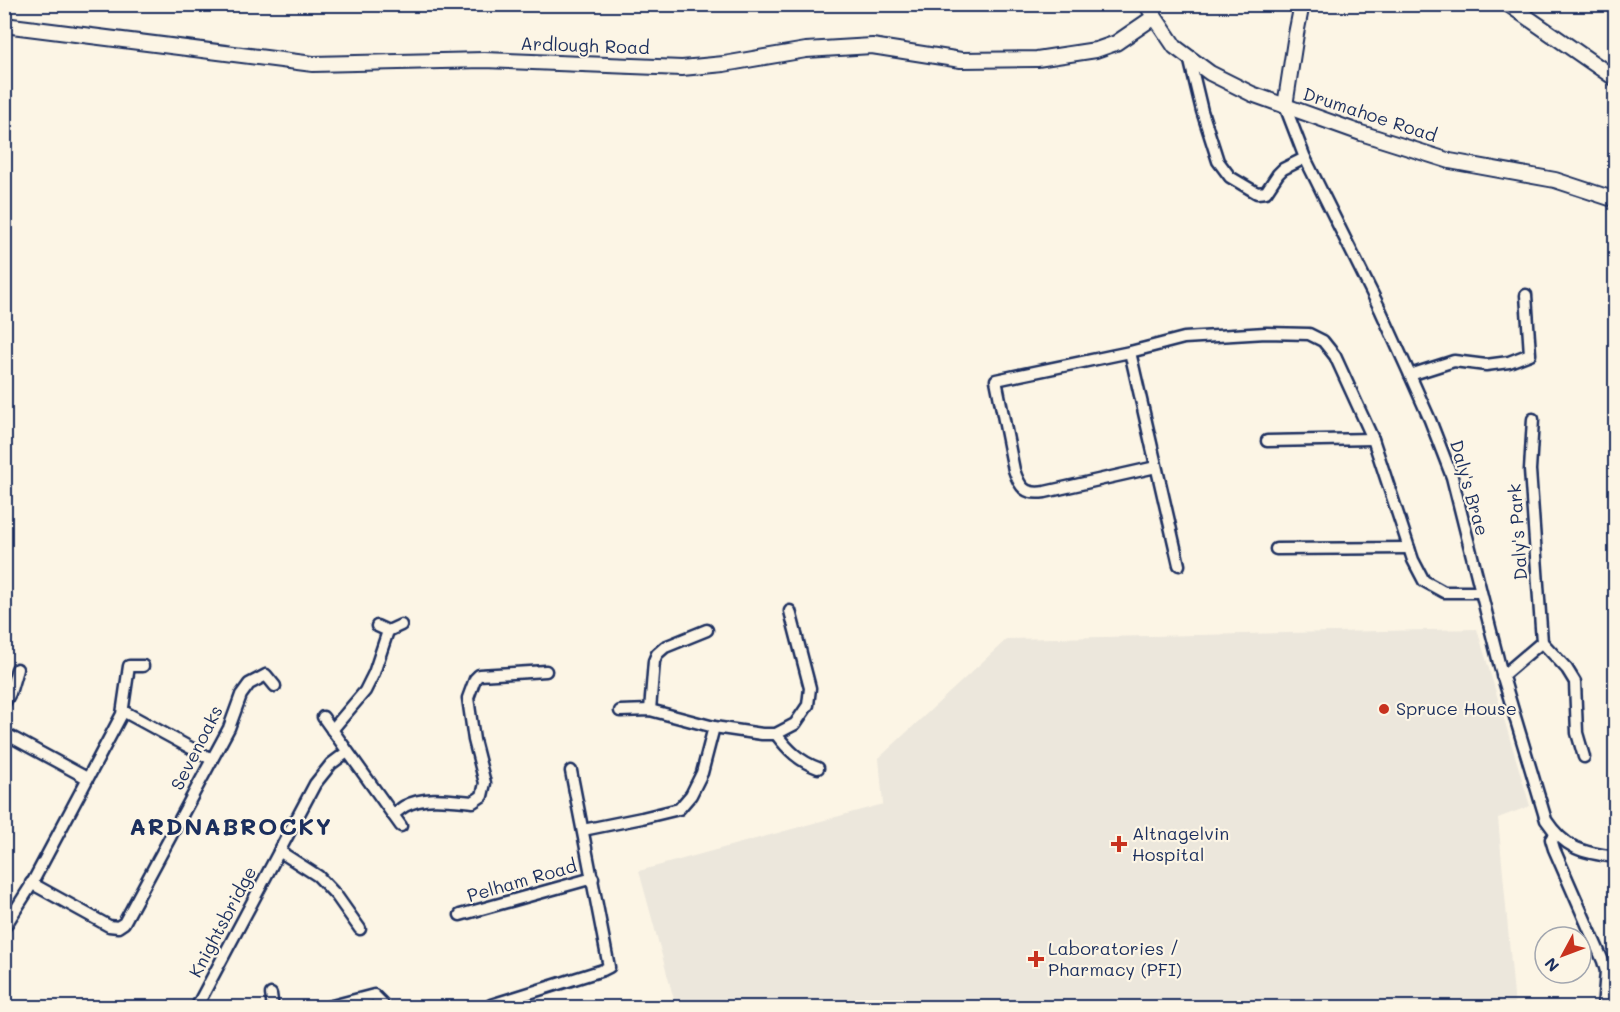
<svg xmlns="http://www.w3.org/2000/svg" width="1620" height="1012" font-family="Mali,sans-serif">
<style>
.built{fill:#ece7dc}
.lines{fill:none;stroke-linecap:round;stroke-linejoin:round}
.minor-casing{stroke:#1b2f5e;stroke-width:15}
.tertiary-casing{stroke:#1b2f5e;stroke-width:18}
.minor{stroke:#fcf5e5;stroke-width:10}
.tertiary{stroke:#fcf5e5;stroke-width:14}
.poi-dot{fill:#c8321e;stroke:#fcf5e5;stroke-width:2}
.labels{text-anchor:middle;stroke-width:4.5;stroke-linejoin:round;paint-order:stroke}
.street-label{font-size:18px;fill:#1b2f5e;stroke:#fcf5e5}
.poi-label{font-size:18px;fill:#1b2f5e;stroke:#fcf5e5;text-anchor:start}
.district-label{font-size:24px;font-weight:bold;letter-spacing:1.5px;fill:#1b2f5e;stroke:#fcf5e5}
</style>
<rect width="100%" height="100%" fill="#fcf5e5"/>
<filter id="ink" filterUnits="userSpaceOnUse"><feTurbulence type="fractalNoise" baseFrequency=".0167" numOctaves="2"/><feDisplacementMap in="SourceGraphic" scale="12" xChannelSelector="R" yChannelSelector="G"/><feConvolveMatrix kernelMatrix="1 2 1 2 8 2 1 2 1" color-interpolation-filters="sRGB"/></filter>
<g filter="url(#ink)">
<!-- built -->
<polygon class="built" points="1477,629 1530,806 1498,818 1515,1007 676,1007 639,871 883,804 879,758 1007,639"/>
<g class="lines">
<!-- minor casing -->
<g class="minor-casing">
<g id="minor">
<polyline points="1189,57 1202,111 1218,161 1230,177 1257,193 1266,192 1278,174 1283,169 1305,158"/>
<path d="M1285,106l20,52 75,151 30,66 20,45 22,57 48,190 46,153c19,29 37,33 70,37"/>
<polyline points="1130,352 1179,565"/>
<polyline points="1410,375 1454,361 1486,365 1509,362 1530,354 1526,295"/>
<polyline points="1267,441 1373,439"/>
<path d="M1156,467l-111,25c-20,3 -25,-4 -31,-22l-18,-90 134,-28 54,-14 82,-5 43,1 14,7 12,15 38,83 40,121 11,21 20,11h36"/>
<polyline points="1276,549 1409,548"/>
<polyline points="377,626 388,631 401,625"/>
<polyline points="1542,642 1567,669 1575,682 1577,733 1584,757"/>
<polyline points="1502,676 1542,642 1530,470 1533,419"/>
<polyline points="4,704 10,693 17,669"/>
<polyline points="650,710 654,661 657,654 665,647 707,630"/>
<polyline points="123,711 211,759"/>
<polyline points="620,711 650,710 714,727 762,734 776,734 795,724 808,705 810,688 790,611"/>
<polyline points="323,717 401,826"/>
<polyline points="332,730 365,691 374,673 388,631"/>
<polyline points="4,733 87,778"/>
<path d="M776,734c12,16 23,27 42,34"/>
<path d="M393,815c4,-3 8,-7 12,-9 19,-11 47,-6 68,-4l9,-6 3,-13 -11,-43 -6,-42 7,-19 4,-4 67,-4"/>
<polyline points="583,830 642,818 679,809 691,795 702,773 714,727"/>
<polyline points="1555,835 1551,839 1554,849 1603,961 1606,971 1603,1008"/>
<polyline points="279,851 318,876 336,895 360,929"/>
<polyline points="31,883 109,926 118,927 124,923 229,728 241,695 249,684 266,675 275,686"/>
<polyline points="460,915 593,878"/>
<polyline points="4,928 30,887 122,714 129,666 143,666"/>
<polyline points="271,994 273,1008"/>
<polyline points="196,1008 315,784 331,764 347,752"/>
<polyline points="324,1008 374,995 382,1003 384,1008"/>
<polyline points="489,1008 491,1005 603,970 609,967 571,771"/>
</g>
</g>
<!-- tertiary casing -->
<g class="tertiary-casing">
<g id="tertiary">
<polyline points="1146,4 1175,47 1210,73 1252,94 1361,133 1450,161 1555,180 1616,200"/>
<polyline points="1508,4 1616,79"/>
<polyline points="4,25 313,64 484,60 682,68 724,64 806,50 872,46 961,60 1037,59 1096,50 1116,43 1154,17"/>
<polyline points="1285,106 1296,34 1302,4"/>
</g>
</g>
<!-- minor -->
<use href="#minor" class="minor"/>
<!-- tertiary -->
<use href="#tertiary" class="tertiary"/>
</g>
</g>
<!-- markers -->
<g class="poi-dot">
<circle cx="1384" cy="709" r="6"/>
<path d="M1116 835h6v6h6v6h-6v6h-6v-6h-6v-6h6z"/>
<path d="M1033 950h6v6h6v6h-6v6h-6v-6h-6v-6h6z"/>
</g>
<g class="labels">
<!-- street labels -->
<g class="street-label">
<text transform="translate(585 46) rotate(2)" y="6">Ardlough Road</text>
<text transform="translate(1370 115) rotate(18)" y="6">Drumahoe Road</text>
<text transform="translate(1469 488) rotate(74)" y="6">Daly's Brae</text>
<text transform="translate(1518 532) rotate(-94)" y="6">Daly's Park</text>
<text transform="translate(197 748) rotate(-63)" y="6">Sevenoaks</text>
<text transform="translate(522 881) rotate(-16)" y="6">Pelham Road</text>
<text transform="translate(223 922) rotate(-62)" y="6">Knightsbridge</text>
</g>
<!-- poi labels -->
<g class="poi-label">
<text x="1396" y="715">Spruce House</text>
<text x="1132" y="840">Altnagelvin<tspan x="1132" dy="21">Hospital</tspan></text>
<text x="1048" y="955">Laboratories /<tspan x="1048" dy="21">Pharmacy (PFI)</tspan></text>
</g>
<!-- district labels -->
<g class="district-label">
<text x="231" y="835">ARDNABROCKY</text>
</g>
</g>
<!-- margin -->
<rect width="1620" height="1012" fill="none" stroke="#fcf5e5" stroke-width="24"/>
<rect x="12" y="12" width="1596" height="988" fill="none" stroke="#1b2f5e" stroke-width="2" filter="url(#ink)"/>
<!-- north arrow -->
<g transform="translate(1563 955) rotate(229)"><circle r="28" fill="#fcf5e5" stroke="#a2a6af" stroke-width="1.5"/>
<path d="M0-4.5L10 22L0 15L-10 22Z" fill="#c8321e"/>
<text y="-9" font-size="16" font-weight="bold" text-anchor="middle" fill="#1b2f5e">N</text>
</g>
</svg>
